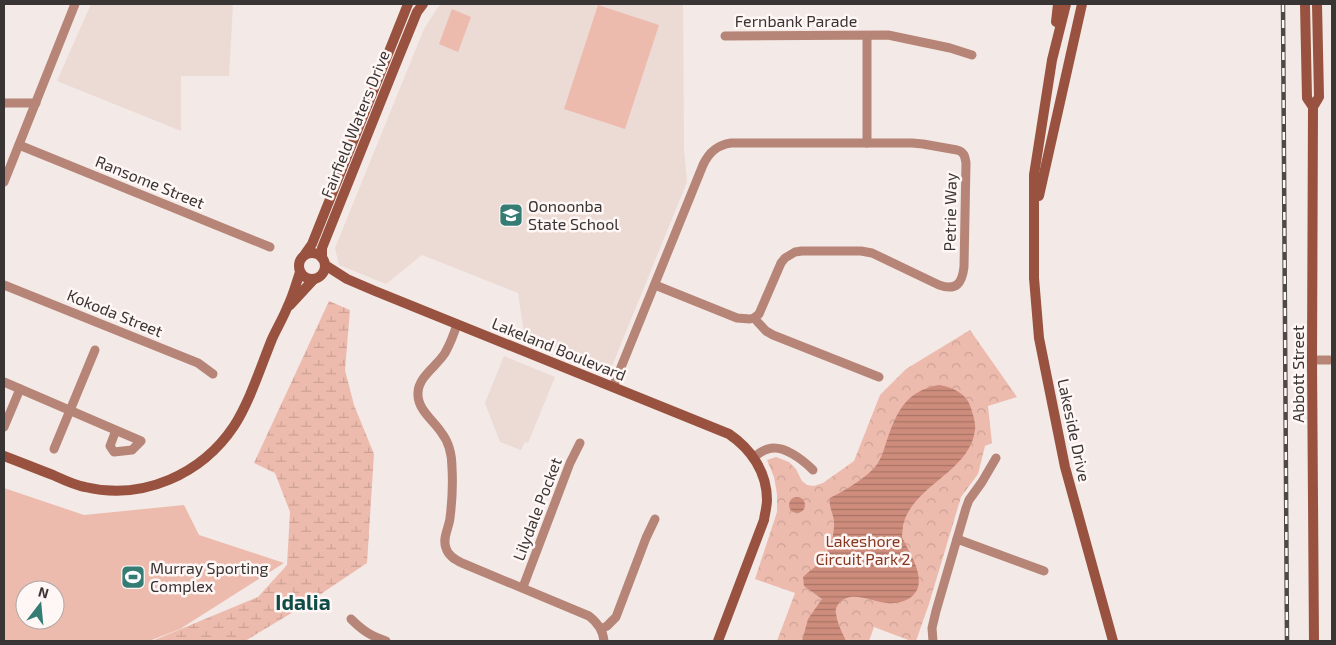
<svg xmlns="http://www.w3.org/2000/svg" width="1336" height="645" font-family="'Exo 2',sans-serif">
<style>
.built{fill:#ecdad5}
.forest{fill:url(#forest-crowns)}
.wetland{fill:url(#wetland-marsh)}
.pitch{fill:#edbbad;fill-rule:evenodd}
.water{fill:url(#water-rules)}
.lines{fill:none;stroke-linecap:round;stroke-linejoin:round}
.street{stroke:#b68577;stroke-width:9}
.secondary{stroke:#98523f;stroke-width:10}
.rail-casing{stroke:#4d4947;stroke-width:4.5}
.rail{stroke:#fff7f5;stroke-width:2.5;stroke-dasharray:8;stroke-linecap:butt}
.labels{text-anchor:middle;stroke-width:5;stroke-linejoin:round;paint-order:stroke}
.street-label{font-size:16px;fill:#393534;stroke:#fff7f5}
.poi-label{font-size:16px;fill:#393534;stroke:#fff7f5;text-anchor:start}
.park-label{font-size:16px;fill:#873822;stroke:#fff7f5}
.district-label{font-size:21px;font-weight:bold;fill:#0f4c47;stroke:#fff7f5}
</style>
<defs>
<pattern id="forest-crowns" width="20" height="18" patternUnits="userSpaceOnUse" patternTransform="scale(1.25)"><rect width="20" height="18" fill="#edbbad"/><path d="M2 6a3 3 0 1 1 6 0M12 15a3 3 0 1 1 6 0" fill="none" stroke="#cca195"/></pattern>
<pattern id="wetland-marsh" width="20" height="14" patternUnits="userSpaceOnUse" patternTransform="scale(1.25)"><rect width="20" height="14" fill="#edbbad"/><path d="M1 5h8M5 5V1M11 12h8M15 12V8" fill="none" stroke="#cca195"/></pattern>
<pattern id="water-rules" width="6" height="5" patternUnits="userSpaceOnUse" patternTransform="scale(1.25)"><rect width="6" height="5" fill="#ce8d7c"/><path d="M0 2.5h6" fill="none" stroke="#a87466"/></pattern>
</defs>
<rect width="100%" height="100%" fill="#f3e9e6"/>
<!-- built -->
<g class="built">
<polygon points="91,4 233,4 229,76 181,76 181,131 57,81"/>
<polygon points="442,4 683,4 684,148 687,182 612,366 605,371 525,339 518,293 422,255 386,284 339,265 335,248 424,29 438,7"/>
<polygon points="504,356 555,377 528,443 525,442 521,450 500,442 485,403"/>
</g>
<!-- forest -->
<polygon class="forest" points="970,330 1017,397 988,406 992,443 985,446 978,474 961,497 929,604 916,641 911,641 874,627 869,641 777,641 795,593 755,579 777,512 777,494 774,477 767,460 776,457 789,462 796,469 802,481 807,485 814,486 823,483 854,461 880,395 906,369"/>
<!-- wetland -->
<polygon class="wetland" points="329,301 350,310 345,370 354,405 374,454 367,563 300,608 245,641 152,641 258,597 287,565 290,512 275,473 254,463"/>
<!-- pitch -->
<g class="pitch">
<polygon points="598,5 659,25 625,129 564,109"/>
<polygon points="452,9 471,17 458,52 439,44"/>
<path d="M4,488l80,27 100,-10 15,30 85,28 -104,66 -31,12h-145zM25,590h30v30h-30z"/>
</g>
<!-- water -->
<g class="water">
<path d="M939,385c14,2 28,9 32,23 2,7 5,15 4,22 -5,42 -62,55 -72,95 0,3 -1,9 -1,12 1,3 4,7 5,10 6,11 16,30 10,43 -6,11 -19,14 -30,13 -14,-1 -35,-13 -47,-1 -3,3 -5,7 -4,11 1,10 6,19 10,28h-44l6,-22 14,-20 -18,-13 -1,-9c5,-5 10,-8 15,-13 11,-11 17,-28 16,-43 -1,-8 -6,-16 -4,-23 14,-7 42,-23 49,-37 3,-5 5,-12 7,-18 10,-30 19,-52 53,-58z"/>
<circle cx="797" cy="505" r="8"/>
</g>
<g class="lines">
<!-- street -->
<g class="street">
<polyline points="725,36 888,35 950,48 972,55"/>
<polyline points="867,36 867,143"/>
<polyline points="4,103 36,103"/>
<polyline points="19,145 270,247"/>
<polyline points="4,182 75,4"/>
<polyline points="4,285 198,363 213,374"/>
<polyline points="754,318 766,331 773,335 879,377"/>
<path d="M457,324c-3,10 -7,20 -12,29 -8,13 -27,24 -27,40 -1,16 15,27 23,39 8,10 11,24 11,36 1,17 0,34 -2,50 -1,10 -8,20 -4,30 2,8 10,12 16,15l127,53c9,7 14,14 15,25"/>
<polyline points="1312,360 1332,360"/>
<polyline points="4,382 141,441 132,450 114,452 110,446 116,430"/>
<path d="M613,387l90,-222c6,-13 14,-20 28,-22h181l11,1 34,6c7,2 8,6 9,13l-2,104c-2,17 -8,24 -25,18l-67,-32 -11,-2h-59l-7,1 -10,6 -4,5 -22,51 -5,4 -4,1 -13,-1 -82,-33"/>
<polyline points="4,427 20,389"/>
<polyline points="54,449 95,350"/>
<path d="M754,457c4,-3 9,-7 14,-8 15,-5 35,11 45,21"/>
<polyline points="957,539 1044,571"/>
<polyline points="523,587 570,463 580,443"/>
<path d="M351,619c12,12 20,17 35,22"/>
<polyline points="601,629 607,626 616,617 646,538 655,519"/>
<polyline points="933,641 932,628 936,611 966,508 969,500 982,482 996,458"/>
</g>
<!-- secondary -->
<g class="secondary">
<polyline points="1066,4 1052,60 1034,175 1034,278 1039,338 1065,467 1113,641"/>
<polyline points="1305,4 1307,98 1313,107"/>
<polyline points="1056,22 1058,4"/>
<polyline points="1039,196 1082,4"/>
<circle cx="312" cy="266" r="13"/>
<polyline points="305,254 312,244 408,4"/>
<polyline points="322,258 322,248 393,71 417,12 423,4"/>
<path d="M325,265l22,14 28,12 354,143c22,15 38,38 38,66 0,6 -2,13 -3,20l-46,121"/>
<polyline points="290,305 314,279"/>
<path d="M4,456c16,6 33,13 49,19 11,5 21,10 32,12 58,14 117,-13 149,-61 16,-25 27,-60 38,-87 5,-11 11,-21 15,-31 6,-12 9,-24 13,-36"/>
<polyline points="1314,641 1312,360 1313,107 1319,97 1317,4"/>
</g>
<!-- rail casing -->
<g class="rail-casing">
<polyline id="rail" points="1283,4 1287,641"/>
</g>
<!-- rail -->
<use href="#rail" class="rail"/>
</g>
<!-- icons -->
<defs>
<g id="school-square" transform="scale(1.25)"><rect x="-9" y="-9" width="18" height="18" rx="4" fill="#357c74" stroke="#fff7f5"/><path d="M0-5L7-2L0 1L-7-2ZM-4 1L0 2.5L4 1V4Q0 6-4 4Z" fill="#fff"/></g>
<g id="stadium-square" transform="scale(1.25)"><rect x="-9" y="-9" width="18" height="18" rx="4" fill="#357c74" stroke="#fff7f5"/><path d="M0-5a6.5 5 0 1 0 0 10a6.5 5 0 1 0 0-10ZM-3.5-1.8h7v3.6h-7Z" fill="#fff"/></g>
</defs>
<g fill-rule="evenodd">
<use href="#school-square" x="511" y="215"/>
<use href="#stadium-square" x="133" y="577"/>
</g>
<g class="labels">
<!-- street labels -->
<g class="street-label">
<text x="796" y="27">Fernbank Parade</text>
<text transform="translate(355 124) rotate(-68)" y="6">Fairfield Waters Drive</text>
<text transform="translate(150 182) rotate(22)" y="6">Ransome Street</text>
<text transform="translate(950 212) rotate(-89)" y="6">Petrie Way</text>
<text transform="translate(115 313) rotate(22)" y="6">Kokoda Street</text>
<text transform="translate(559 349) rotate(22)" y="6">Lakeland Boulevard</text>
<text transform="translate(1298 374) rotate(-90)" y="6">Abbott Street</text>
<text transform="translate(1074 430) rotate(78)" y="6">Lakeside Drive</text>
<text transform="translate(537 509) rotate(-69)" y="6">Lilydale Pocket</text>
</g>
<!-- poi labels -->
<g class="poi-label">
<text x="528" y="212">Oonoonba<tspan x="528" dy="18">State School</tspan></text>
<text x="150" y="574">Murray Sporting<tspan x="150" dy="18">Complex</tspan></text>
</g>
<!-- park labels -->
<g class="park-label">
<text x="863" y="547">Lakeshore<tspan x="863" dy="18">Circuit Park 2</tspan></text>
</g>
<!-- district labels -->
<g class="district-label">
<text x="303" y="610">Idalia</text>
</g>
</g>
<!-- border -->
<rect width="1336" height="645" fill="none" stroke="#393534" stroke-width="10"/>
<!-- north arrow -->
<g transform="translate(40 605) rotate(16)"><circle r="24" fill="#fff7f5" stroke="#b0a9a8"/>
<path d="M0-4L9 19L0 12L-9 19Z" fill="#357c74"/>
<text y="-8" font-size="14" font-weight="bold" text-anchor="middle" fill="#393534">N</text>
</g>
</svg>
